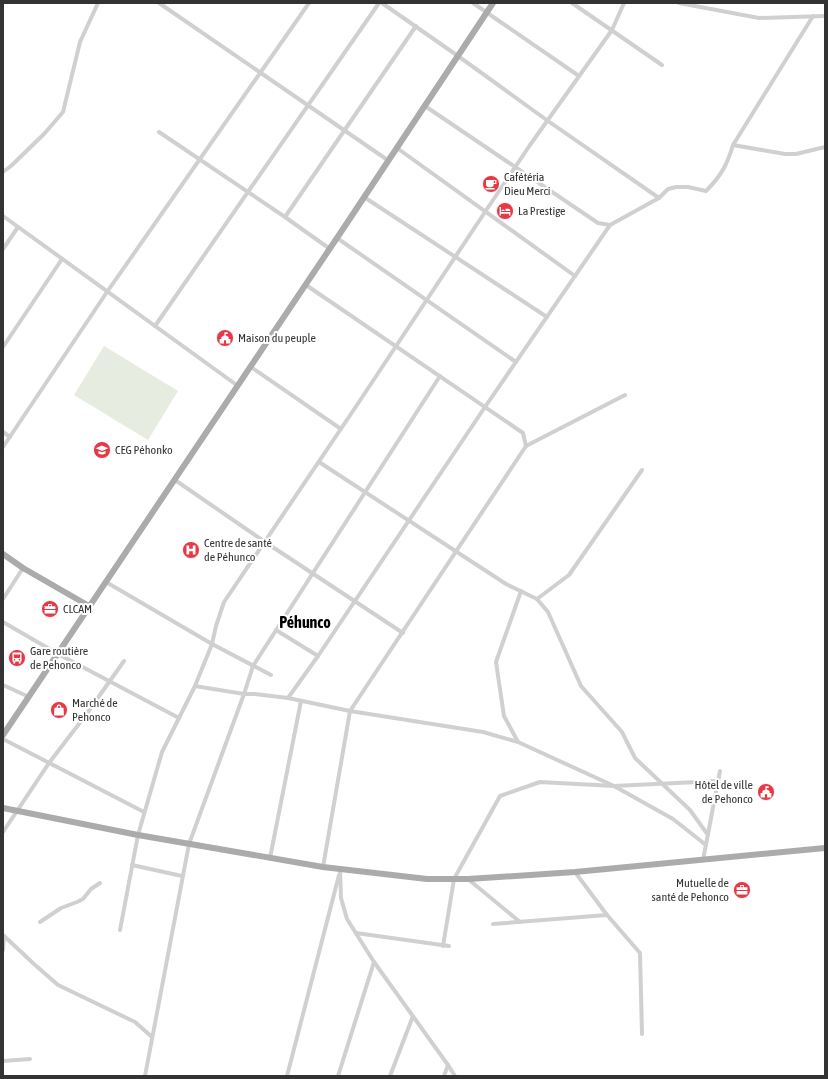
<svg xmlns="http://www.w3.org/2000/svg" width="828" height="1079" font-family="'Asap Condensed',sans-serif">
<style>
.garden{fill:#e6ecdf}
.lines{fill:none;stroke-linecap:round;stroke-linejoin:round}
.street{stroke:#d0d0d0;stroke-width:4}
.primary{stroke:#ababab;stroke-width:6}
.labels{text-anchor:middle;stroke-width:4;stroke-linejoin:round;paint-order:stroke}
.poi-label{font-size:12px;fill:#333;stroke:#fff;text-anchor:start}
.district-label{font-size:16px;font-weight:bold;fill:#000;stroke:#fff}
</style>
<rect width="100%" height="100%" fill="#fff"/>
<!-- garden -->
<polygon class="garden" points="104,346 178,391 148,440 74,395"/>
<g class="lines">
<!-- street -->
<g class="street">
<polyline points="159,3 389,161"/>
<polyline points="382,3 458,56 548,121 659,198"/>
<polyline points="473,3 579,76"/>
<polyline points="572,3 662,65"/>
<polyline points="679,3 759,18 825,16"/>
<polyline points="425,106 598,223 610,225"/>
<polyline points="159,132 285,217 330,249"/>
<polyline points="733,145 813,16"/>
<polyline points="397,148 575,276"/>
<polyline points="3,172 11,166 44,134 63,112 80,42 98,3"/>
<polyline points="364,197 547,317"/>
<polyline points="3,216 238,386"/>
<polyline points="285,217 416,26"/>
<polyline points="337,238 516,362"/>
<polyline points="3,249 18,227"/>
<polyline points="306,285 523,433 526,446"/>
<polyline points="155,326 379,3"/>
<polyline points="3,347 62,259"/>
<polyline points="251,367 341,429"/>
<polyline points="3,432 10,437"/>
<polyline points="3,447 107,292 309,3"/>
<polyline points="319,462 506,584 537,599 548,612 581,686 622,732 635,758 690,810 708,835"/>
<polyline points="175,480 265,542 403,633"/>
<polyline points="106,582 212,644 271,675"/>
<polyline points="3,599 23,568"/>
<polyline points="537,599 569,575 642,470"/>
<polyline points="3,622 58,654 179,718"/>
<polyline points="276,630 318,656"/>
<polyline points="3,685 29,697"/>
<polyline points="195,686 244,694 255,694 288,698 350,711 483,732 518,742 614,786 673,819 706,845"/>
<path d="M288,698l30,-42 167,-249 125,-182 49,-27 9,-9 8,-2h12l18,4c15,-15 21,-26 27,-46l52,9h11l29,-7"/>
<polyline points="3,739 144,812"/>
<polyline points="518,742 504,716 496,662 521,591"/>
<polyline points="3,832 49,763 85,716 124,661"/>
<polyline points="270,858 301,701"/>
<polyline points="703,860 720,771"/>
<polyline points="132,865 182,876"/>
<polyline points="323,867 350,711 526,446 625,395"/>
<polyline points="340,869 341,898 347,919 374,962 448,1065 455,1076"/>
<polyline points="575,872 607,915 640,953 642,1034"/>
<polyline points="468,879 520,922"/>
<polyline points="40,922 61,908 77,902 83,899 91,889 100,883"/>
<polyline points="493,924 607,915"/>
<polyline points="120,930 138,835 162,752 195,686 212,644 216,626 224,602 355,408 485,212 530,145 612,30 624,3"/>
<polyline points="356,933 449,946"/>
<polyline points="3,935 34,964 58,985 135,1022 152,1037"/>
<polyline points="443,946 454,879 500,796 540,782 614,786 718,781"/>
<polyline points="3,950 4,936"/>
<polyline points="3,1061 30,1059"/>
<polyline points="145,1076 189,844 244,694 253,666 440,376"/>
<polyline points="287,1076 339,875"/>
<polyline points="338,1076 374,962"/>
<polyline points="390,1076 413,1016"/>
<polyline points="444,1076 448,1065"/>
</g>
<!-- primary -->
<g class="primary">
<polyline points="3,554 23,568 89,606"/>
<polyline points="3,735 345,226 493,3"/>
<polyline points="3,808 138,835 323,867 427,879 468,879 575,872 825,848"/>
</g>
</g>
<!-- icons -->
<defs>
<g id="cafe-disc" transform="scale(0.9)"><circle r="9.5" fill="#e63946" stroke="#fff"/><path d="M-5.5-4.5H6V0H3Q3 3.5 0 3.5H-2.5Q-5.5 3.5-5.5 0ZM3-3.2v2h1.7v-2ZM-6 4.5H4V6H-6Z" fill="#fff"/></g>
<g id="hotel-disc" transform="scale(0.9)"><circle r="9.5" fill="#e63946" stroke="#fff"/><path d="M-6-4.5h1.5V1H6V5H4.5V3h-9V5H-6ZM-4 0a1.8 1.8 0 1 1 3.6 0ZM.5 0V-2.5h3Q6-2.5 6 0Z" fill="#fff"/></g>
<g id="civic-disc" transform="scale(0.9)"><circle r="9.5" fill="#e63946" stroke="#fff"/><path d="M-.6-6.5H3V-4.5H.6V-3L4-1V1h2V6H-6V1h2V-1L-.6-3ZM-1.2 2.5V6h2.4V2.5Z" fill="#fff"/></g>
<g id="school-disc" transform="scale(0.9)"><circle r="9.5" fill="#e63946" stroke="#fff"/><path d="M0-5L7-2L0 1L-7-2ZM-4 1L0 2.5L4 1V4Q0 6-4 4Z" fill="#fff"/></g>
<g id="hospital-disc" transform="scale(0.9)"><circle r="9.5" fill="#e63946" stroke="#fff"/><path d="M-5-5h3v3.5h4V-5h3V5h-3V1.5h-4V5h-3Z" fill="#fff"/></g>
<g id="office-disc" transform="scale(0.9)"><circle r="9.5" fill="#e63946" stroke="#fff"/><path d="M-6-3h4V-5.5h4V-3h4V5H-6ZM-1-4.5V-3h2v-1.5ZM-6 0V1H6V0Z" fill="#fff"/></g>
<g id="bus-disc" transform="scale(0.9)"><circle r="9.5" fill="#e63946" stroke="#fff"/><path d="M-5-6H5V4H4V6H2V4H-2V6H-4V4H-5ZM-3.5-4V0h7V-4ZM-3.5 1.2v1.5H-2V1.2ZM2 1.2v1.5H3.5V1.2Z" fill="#fff"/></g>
<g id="shop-disc" transform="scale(0.9)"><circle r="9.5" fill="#e63946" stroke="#fff"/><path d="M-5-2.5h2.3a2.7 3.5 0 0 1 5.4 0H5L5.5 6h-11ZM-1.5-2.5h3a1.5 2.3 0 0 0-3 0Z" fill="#fff"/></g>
</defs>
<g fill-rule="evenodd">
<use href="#cafe-disc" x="491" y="184"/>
<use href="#hotel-disc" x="505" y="211"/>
<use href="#civic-disc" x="225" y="338"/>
<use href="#school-disc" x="102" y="450"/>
<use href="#hospital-disc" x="191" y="550"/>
<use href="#office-disc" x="50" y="609"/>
<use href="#bus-disc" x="17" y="658"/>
<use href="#shop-disc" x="59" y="710"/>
<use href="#civic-disc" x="766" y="792"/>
<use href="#office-disc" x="742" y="890"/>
</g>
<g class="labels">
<!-- poi labels -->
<g class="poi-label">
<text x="504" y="181">Cafétéria<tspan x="504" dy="14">Dieu Merci</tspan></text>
<text x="518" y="215">La Prestige</text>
<text x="238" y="342">Maison du peuple</text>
<text x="115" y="454">CEG Péhonko</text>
<text x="204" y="547">Centre de santé<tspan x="204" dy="14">de Péhunco</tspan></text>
<text x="63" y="613">CLCAM</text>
<text x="30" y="655">Gare routière<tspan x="30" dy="14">de Pehonco</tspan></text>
<text x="72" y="707">Marché de<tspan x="72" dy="14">Pehonco</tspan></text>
<text x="753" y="789" text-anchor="end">Hôtel de ville<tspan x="753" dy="14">de Pehonco</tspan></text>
<text x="729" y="887" text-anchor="end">Mutuelle de<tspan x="729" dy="14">santé de Pehonco</tspan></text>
</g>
<!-- district labels -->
<g class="district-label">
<text x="305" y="628">Péhunco</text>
</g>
</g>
<!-- border -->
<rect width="828" height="1079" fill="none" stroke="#333333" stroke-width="8"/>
</svg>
